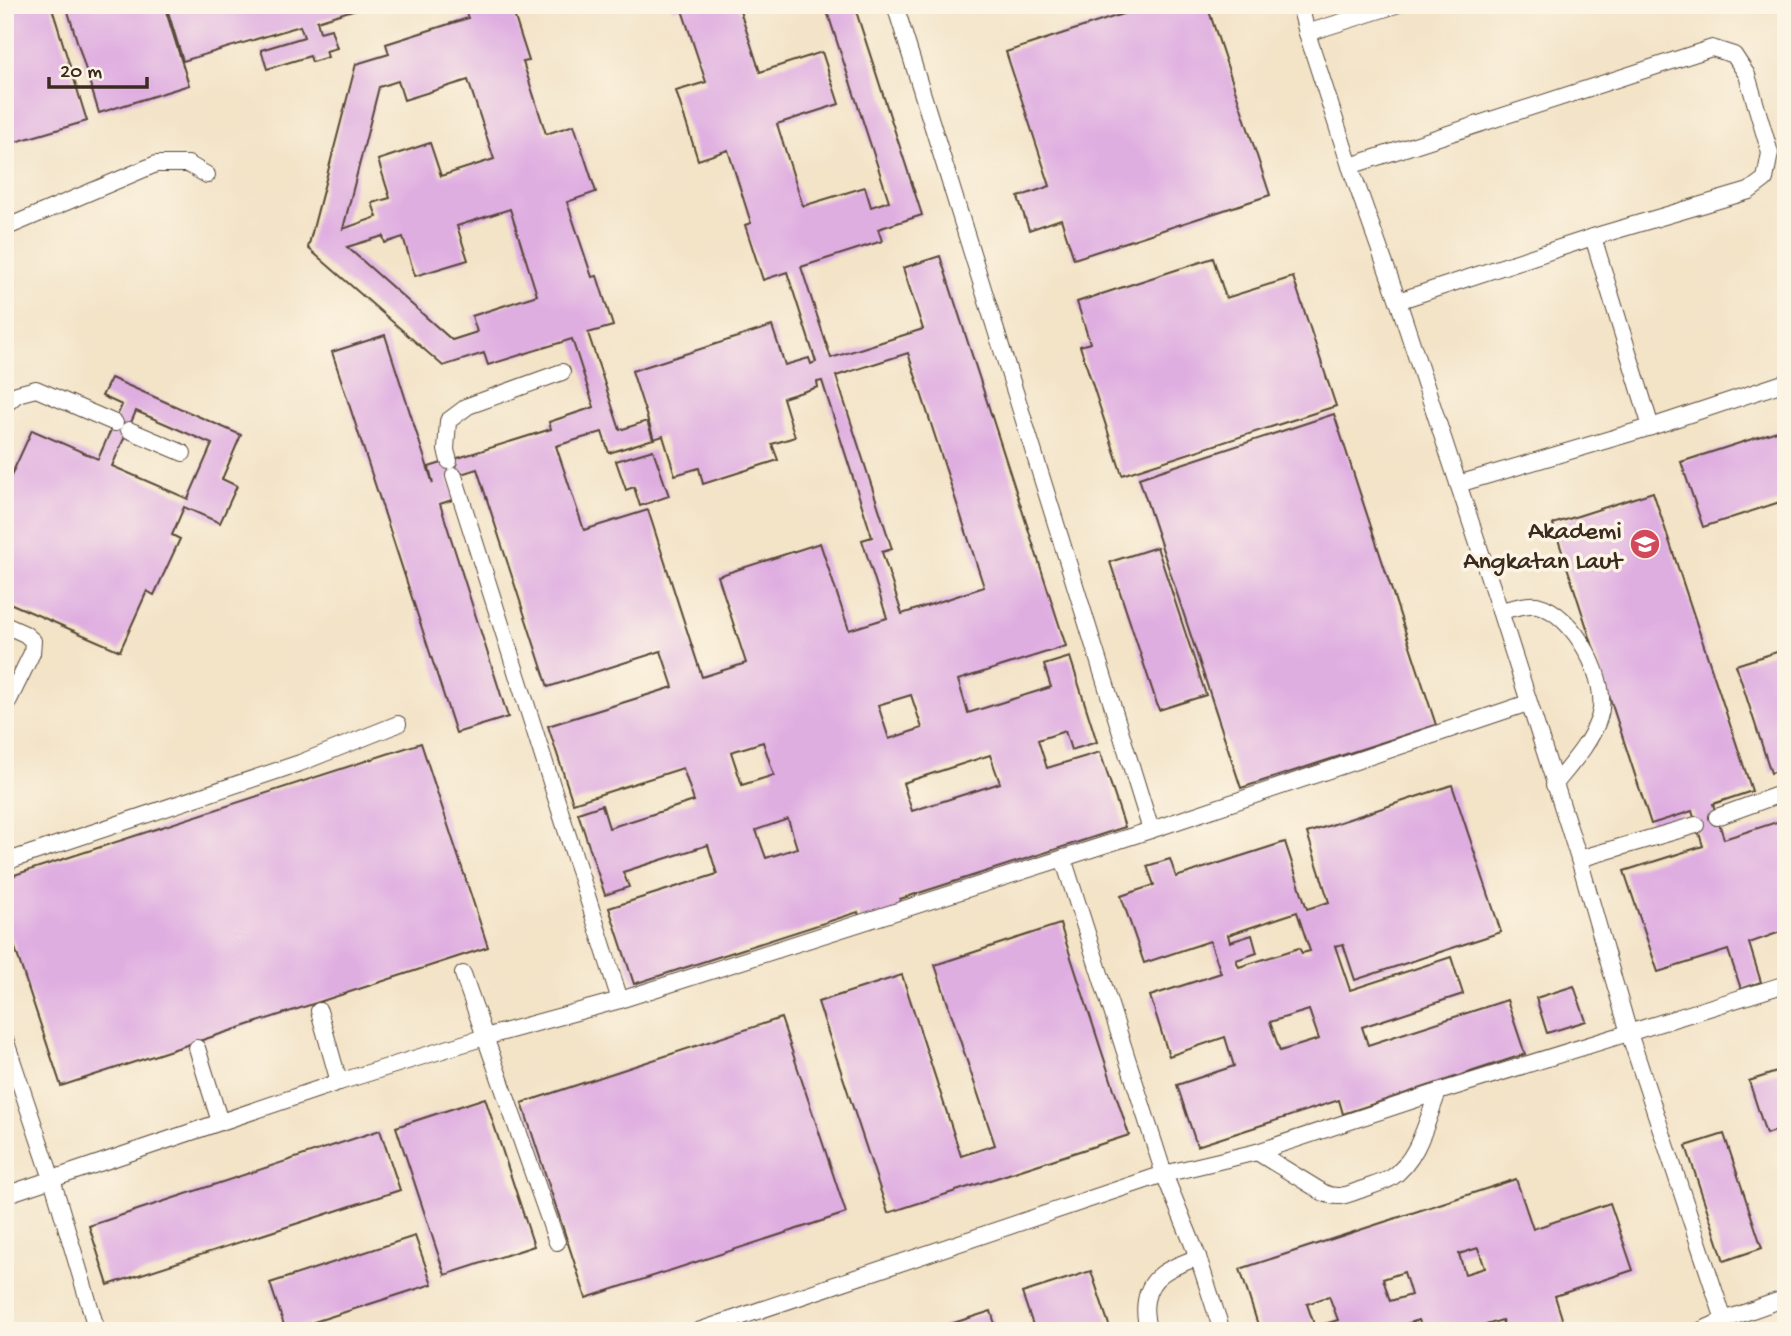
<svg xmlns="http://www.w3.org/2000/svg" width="1791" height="1336" font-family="'Gochi Hand',sans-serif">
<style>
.building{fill:#dfaee1;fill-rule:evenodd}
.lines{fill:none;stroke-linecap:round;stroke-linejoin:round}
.lane-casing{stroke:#574637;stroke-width:18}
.lane{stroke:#fff;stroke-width:16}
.labels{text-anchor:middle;stroke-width:7;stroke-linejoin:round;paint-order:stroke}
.poi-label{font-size:26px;fill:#3b2a1e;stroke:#fcf5e5;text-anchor:end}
</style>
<rect width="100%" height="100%" fill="#fcf5e5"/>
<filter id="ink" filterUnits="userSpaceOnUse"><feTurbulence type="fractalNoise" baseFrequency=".0143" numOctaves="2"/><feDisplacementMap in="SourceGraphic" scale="14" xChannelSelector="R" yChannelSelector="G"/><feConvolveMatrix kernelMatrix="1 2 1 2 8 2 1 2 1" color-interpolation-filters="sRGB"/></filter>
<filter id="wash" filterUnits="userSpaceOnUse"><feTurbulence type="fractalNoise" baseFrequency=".00686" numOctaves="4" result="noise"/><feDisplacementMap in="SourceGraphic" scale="28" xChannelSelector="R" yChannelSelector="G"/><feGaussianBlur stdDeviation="1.57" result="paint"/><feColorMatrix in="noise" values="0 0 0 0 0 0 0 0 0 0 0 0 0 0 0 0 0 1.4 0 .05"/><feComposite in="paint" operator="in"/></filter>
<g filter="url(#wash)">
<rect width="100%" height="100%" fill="#f3e3c7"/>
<g id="blocks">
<!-- building -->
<g class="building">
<polygon points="5,5 51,5 87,121 5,145"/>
<polygon points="66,5 164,5 189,85 99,113"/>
<polygon points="166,5 366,5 366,6 317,21 320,32 331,29 337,48 326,51 328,57 312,62 310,56 267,69 261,50 304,37 300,26 183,61"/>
<path d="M463,5h26l2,6 20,-6 18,56 -6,1 23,72 28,-9 22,67 -29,10 25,75 5,-1 16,50 -25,7 32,97 27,-9 6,18 -44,14 -7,-21 -46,14 28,84 64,-20 54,167 44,-14 -28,-87 102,-33 29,87 38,-12 -25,-78 10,-3 -50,-156 -5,1 1,5 -35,11 12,39 -23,7 6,16 -75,24 -4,-16 -24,7 -12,-39 -9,3 -22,-68 140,-45 13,39 24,-7 2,6 5,-2 -29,-90 -24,8 -18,-55 6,-2 -23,-73 -30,10 -22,-69 30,-9 -25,-75 -8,3 -2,-5h67l22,67 62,-20 17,52 -62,20 26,82 62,-19 6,20 18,-6 -64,-196h29l68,210 -44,14 4,12 -81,26 30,91 92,-29 -20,-61 37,-12 126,390 -108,34 10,33 83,-26 -7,-22 26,-8 27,85 -26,8 -6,-19 -27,9 9,28 53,-16 25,75 -225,72 4,13 -42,14 -4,-14 -224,72 -25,-76 108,-34 -9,-29 -85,27 6,15 -24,8 -27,-82 24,-8 7,23 85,-27 -11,-33 -110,35 -25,-77 125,-39 -12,-36 -113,36 -71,-218 -29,9 7,21 -15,5 68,213 -52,16 -124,-381 53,-17 48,149 -4,-17 122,-38 -2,-7 45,-15 -22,-68 -84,26 -4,-12 -41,13 -135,-118 48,-184 33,-10 -3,-10 82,-26zM468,80l26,79 -53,17 -11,-33 -52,17 12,38 -18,5 5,14 -34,12 36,-142 19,-6 6,19zM510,209l27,86 -65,21 5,16 -25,8 -105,-93 36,-11 2,7 18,-6 12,39 53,-16 -11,-34zM908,353l76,234 -82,27 -20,-62 10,-3 -56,-173zM911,695l11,33 -33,11 -11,-34zM763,742l11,33 -32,10 -11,-33zM990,755l10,28 -88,28 -9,-28zM788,819l9,29 -31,10 -10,-28z"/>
<polygon points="1150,5 1207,5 1270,195 1074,259 1061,219 1029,230 1018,197 1050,186 1006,52"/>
<polygon points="1213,258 1226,298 1293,277 1336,406 1122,475 1080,346 1090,343 1077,302"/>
<path d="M111,378l130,57 -19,44 15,7 -17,37 -36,-16 -12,28 8,4 -26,56 -7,-4 -27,60 -115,-50v-112l27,-59 66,29 24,-54 -20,-9zM136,411l76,33 -24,55 -76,-33z"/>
<polygon points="1334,414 1436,725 1241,788 1139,478"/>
<polygon points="1786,428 1786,500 1703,527 1681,462"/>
<polygon points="653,450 669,496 640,506 634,487 626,490 616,461"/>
<polygon points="1653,492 1752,791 1713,804 1724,839 1786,819 1786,930 1749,943 1761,982 1741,989 1728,950 1658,972 1624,871 1703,846 1692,811 1651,824 1553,524"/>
<polygon points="1157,547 1206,695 1159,710 1110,562"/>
<polygon points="1786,649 1786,768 1771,773 1736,665"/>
<polygon points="421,743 488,947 61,1086 5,918 5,878"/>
<path d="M1452,785l49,147 -146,48 -12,-36 -8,2 15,44 101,-33 12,37 -101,33 6,18 139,-45 18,54 -182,60 -4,-14 -142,46 -20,-61 57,-19 -9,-29 -56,19 -19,-60 71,-23 -11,-32 -66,22 -23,-67 33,-11 -7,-19 23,-7 6,18 109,-35 22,67 22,-7 -22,-69zM1297,912l13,39 -8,2 -3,-5 -60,19 -3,-7 21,-7 -5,-18 -22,7 -2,-7zM1309,1010l10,29 -39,12 -10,-29z"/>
<polygon points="1060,924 1129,1135 888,1213 818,1002 902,975 961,1156 995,1145 935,965"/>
<polygon points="1574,986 1586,1021 1547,1033 1536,998"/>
<polygon points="781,1018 846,1213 586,1298 522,1103"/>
<polygon points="1786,1069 1786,1127 1766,1134 1749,1081"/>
<polygon points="485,1098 534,1246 445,1275 396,1127"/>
<polygon points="380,1130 400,1190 108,1285 89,1226"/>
<polygon points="1724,1134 1762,1248 1724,1261 1686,1146"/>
<path d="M1516,1179l17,50 77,-26 23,67 -78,26 11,35h-60l-4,-11 -19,6 1,5h-61l-4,-11 -20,6 1,5h-140l-20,-62zM1478,1248l7,20 -20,6 -6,-20zM1404,1272l7,23 -21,6 -7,-22zM1329,1296l9,24 -23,7 -8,-23z"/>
<polygon points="415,1236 432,1284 286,1331 270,1283"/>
<polygon points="1091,1271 1111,1331 1035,1331 1022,1293"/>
<polygon points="991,1311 997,1331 945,1331 944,1326"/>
</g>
</g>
</g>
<g filter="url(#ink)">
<use href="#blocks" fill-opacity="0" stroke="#574637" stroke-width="2"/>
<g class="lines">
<!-- lane casing -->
<g class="lane-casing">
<g id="lane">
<polyline points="895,5 1151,830"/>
<polyline points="1300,5 1307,33 1350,166 1398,301 1500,611 1579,859 1629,1033 1724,1320 1786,1298"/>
<polyline points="1307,33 1396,5"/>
<polyline points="1350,166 1712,48 1734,55 1747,75 1770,153 1765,179 1749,191 1593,237 1398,301"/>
<polyline points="5,228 156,164 188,164 207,175"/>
<polyline points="1593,237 1651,427"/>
<polyline points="5,405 17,394 36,389 115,423"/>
<polyline points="129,430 183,453"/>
<polyline points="449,461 446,450 448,421 468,406 562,372"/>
<polyline points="454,476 620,1000"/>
<polyline points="1458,484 1651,427 1786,382"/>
<path d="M1500,611c11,-2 27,-8 37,-6 38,9 74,78 62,113 -9,26 -28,46 -45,67"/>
<polyline points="5,625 25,634 33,641 32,653 5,708"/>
<polyline points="1717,817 1786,792"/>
<polyline points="1063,858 1164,1174 1198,1257 1222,1331"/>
<polyline points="1579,859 1696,825"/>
<polyline points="5,864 14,859 300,763 398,724"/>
<polyline points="463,974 557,1242"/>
<polyline points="319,1011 339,1082"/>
<polyline points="5,1039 52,1179 97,1331"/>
<polyline points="197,1048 220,1122"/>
<path d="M1257,1152l67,41c14,6 23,2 36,-3 10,-4 22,-7 31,-12 27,-17 36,-58 47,-86"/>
<polyline points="5,1195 339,1082 485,1037 620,1000 1151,830 1528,703"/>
<polyline points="5,1325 7,1331"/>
<polyline points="698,1331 1164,1174 1257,1152 1438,1092 1786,984"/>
<path d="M1149,1331c-7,-20 -5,-44 13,-57 10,-8 25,-12 36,-17"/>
<polyline points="1700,1331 1724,1320"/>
</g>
</g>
<!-- lane -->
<use href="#lane" class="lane"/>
</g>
</g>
<!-- icons -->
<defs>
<g id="university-disc" transform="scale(1.575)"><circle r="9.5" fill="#d1495b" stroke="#fcf5e5"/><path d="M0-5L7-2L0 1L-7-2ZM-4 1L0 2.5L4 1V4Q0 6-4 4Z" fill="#fff"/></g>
</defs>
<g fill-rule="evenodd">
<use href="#university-disc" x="1645" y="544"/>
</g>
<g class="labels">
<!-- poi labels -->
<g class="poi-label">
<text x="1622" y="538">Akademi<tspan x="1622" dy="30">Angkatan Laut</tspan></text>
</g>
</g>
<!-- margin -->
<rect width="1791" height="1336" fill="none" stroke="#fcf5e5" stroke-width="28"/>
<!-- scale -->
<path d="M49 77v10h98v-10" fill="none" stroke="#3b2a1e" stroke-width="3.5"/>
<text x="60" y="77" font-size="21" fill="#3b2a1e" stroke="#fcf5e5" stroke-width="5" paint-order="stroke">20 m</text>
</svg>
